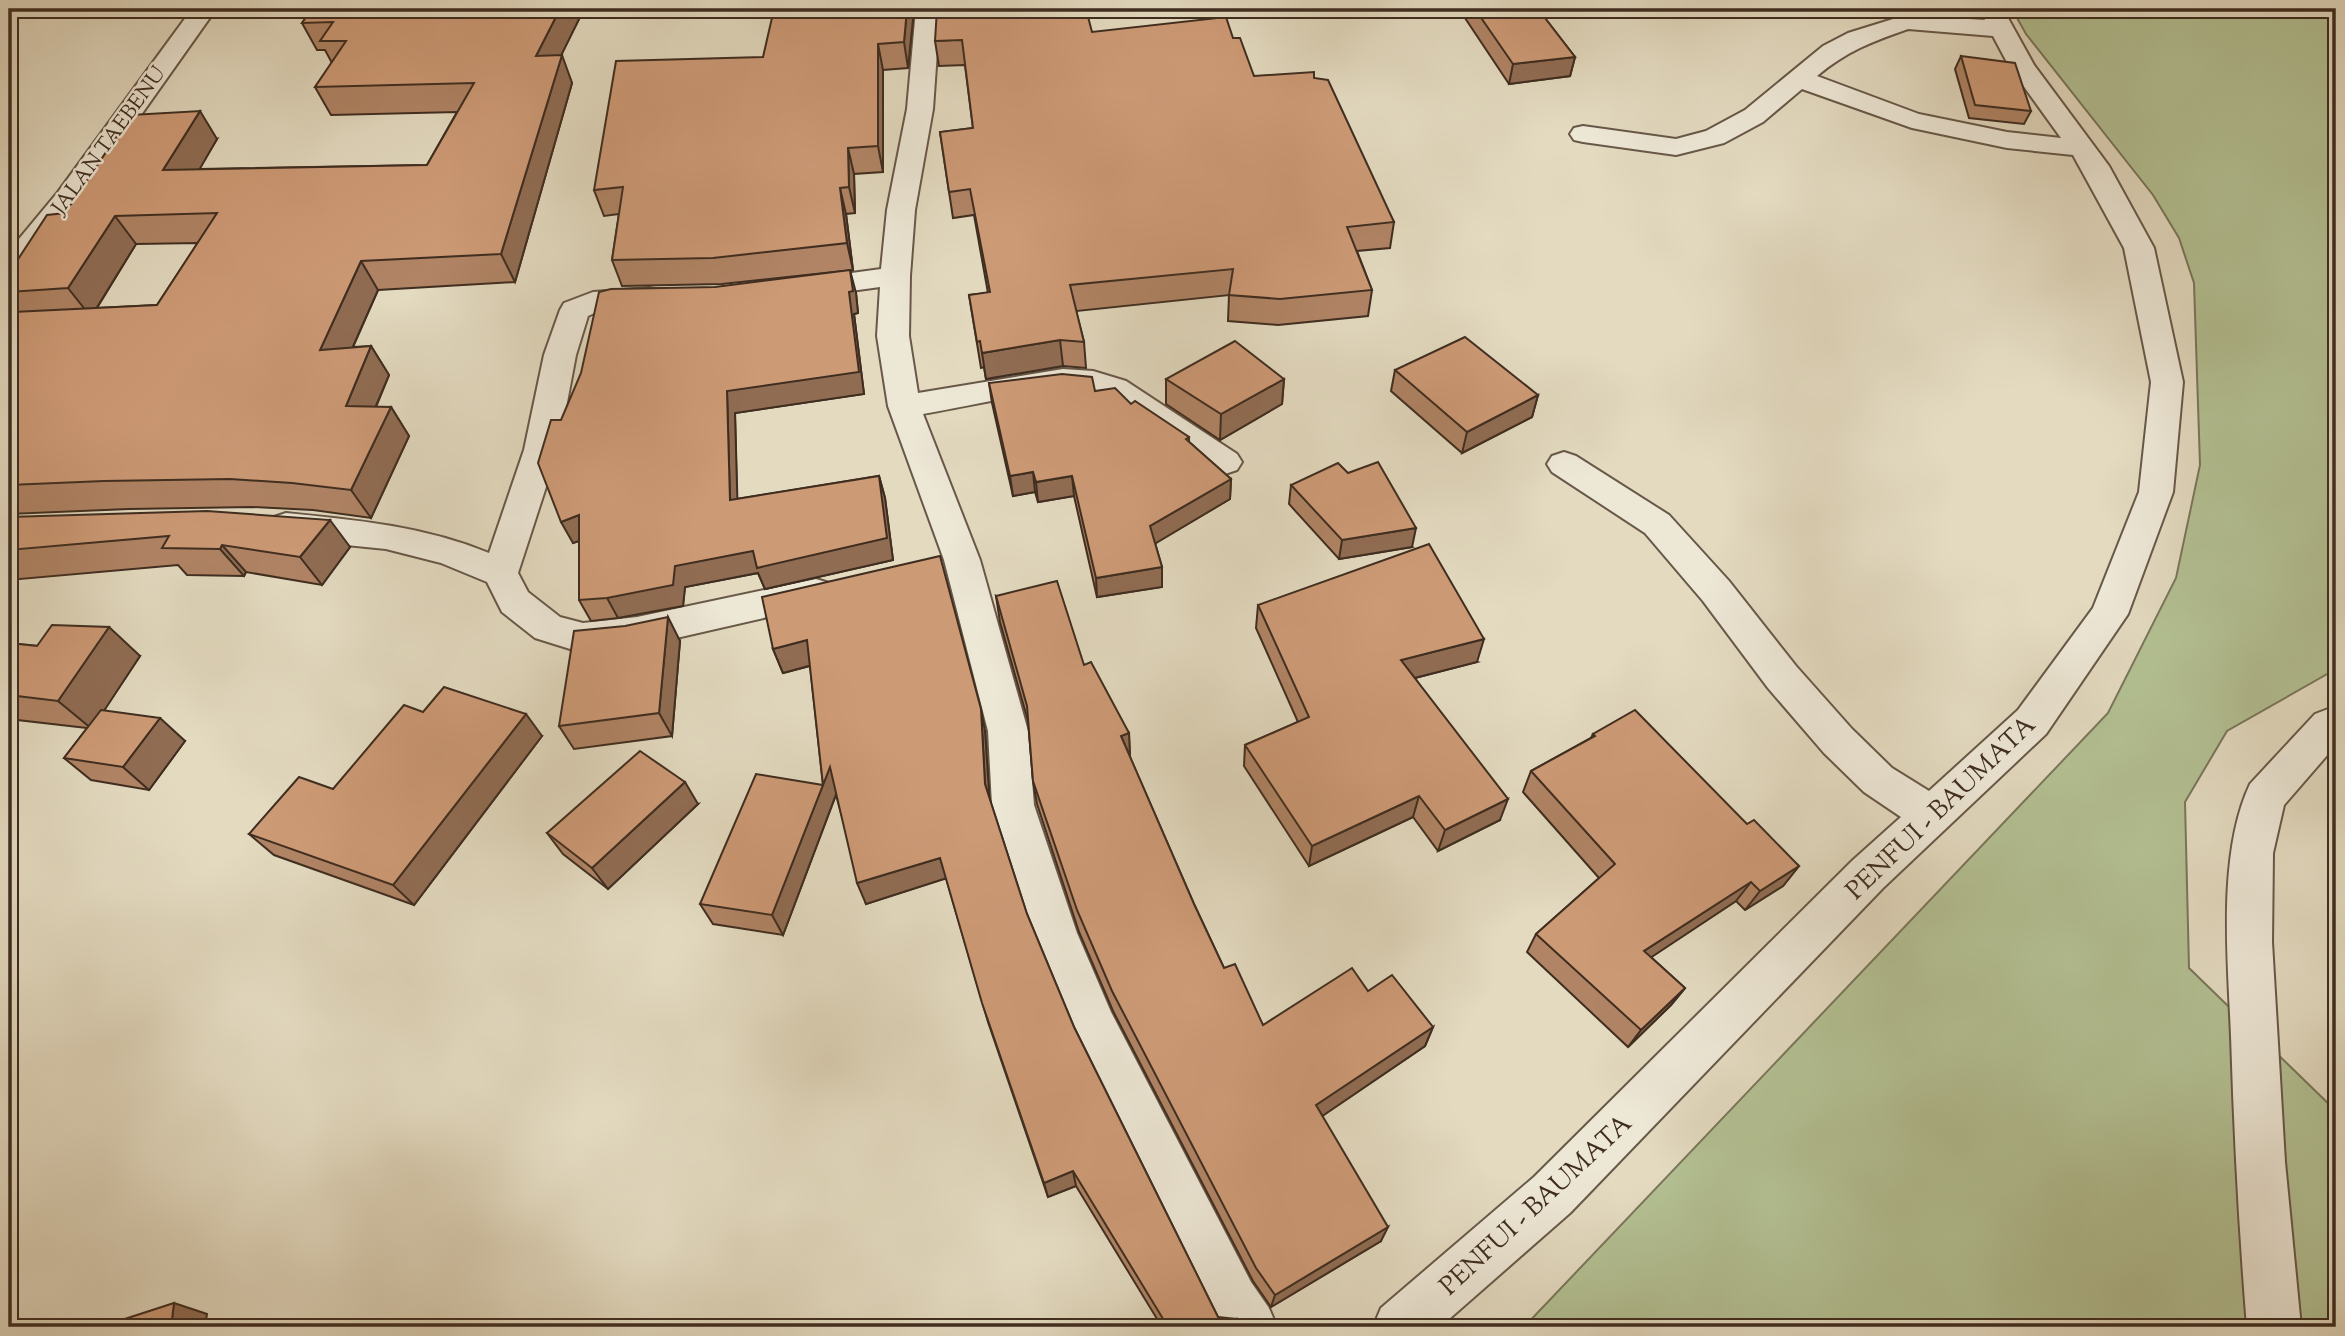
<svg xmlns="http://www.w3.org/2000/svg" width="2345" height="1336" font-family="'Sorts Mill Goudy',serif">
<style>
.green{fill:#b3c093;stroke:#79765a;stroke-width:2}
.lines{fill:none;stroke-linecap:round;stroke-linejoin:round}
.minor-casing{stroke:#685848;stroke-width:4}
.minor{fill:#ede7d6;fill-rule:evenodd}
.wall{fill:#b08465;stroke:#3f2d20;stroke-width:2;fill-rule:evenodd}
.shaded-wall{fill:#906c53;stroke:#3f2d20;stroke-width:2}
.building{fill:#cd9a76;stroke:#3f2d20;stroke-width:2}
.labels{text-anchor:middle;stroke-width:5;stroke-linejoin:round;paint-order:stroke}
.far-street-label{font-size:21px;fill:#3f2d20;stroke:#ede7d6}
.street-label{font-size:26px;fill:#3f2d20;stroke:#ede7d6}
</style>
<rect width="100%" height="100%" fill="#e3dac0"/>
<filter id="stains"><feTurbulence type="fractalNoise" baseFrequency=".00286" numOctaves="4"/><feColorMatrix values="0 0 0 0 .2 0 0 0 0 .09 0 0 0 0 .02 0 0 0 .5 -.17"/></filter>
<radialGradient id="worn" r=".72"><stop offset=".6" stop-color="#630" stop-opacity="0"/><stop offset="1" stop-color="#630" stop-opacity=".3"/></radialGradient>
<!-- green -->
<polygon class="green" points="2012,9 2336,9 2336,669 2227,731 2185,802 2189,968 2336,1111 2336,1327 1524,1327 2108,713 2176,578 2200,465 2194,283 2179,238 2153,195 2026,34"/>
<g class="lines">
<!-- minor casing -->
<g class="minor-casing">
<g id="minor">
<polygon points="192,9 216,9 78,204 19,276 9,279 9,251 58,192"/>
<path d="M916,9h24l-7,100 -18,101 -5,66 -1,60 9,57 145,-24 30,2 33,10 111,73 5,8 -5,8 -12,4 -12,-4 -109,-73c-45,-15 -132,9 -181,17l57,146 48,171 6,74 43,128 34,79 140,270 18,26 8,19h-58l-6,-7 -134,-276 -46,-111 -41,-128 -4,-74 -44,-171 -56,-154 -11,-70 3,-49 -80,11 -11,-2 -4,-7 4,-7 11,-2 81,-11 6,-59 20,-101z"/>
<path d="M1979,9h24l31,56 75,101 45,82 29,134 -10,110 -45,122 -82,120 -163,154 -313,325 -130,114h-67l8,-19 153,-131 319,-317 48,-43 -37,-25 -40,-39 -56,-65 -65,-87 -58,-68 -93,-61 -5,-8 5,-8 12,-4 12,4 93,59 60,66 67,85 56,63 40,39 37,23 89,-81 75,-102 46,-116 12,-110 -27,-134 -51,-93 -66,-7 -95,-20 -110,-39 -39,33 -39,21 -48,12 -93,-13 -9,-2 -4,-6 4,-6 9,-2 93,13 30,-8 39,-21 78,-64 25,-13 58,-18 79,5zM1908,29l85,7 16,30 52,72 -54,-6 -88,-18 -102,-38c30,-25 54,-34 91,-47z"/>
<path d="M649,288l11,2 4,7 -4,7 -61,7 -11,5 -12,39 -18,95 -40,123 10,19 32,25 23,6 54,-6 179,-38 13,4 5,10 -5,10 -192,44 -54,6 -48,-15 -33,-26 -15,-30 -46,-19 -55,-14 -100,-10 -12,-4 -6,-9 6,-9 12,-4c70,7 137,13 203,40l35,-103 20,-95 16,-45 4,-7 29,-11z"/>
<path d="M2336,706v39l-52,60 -11,48 -1,89 13,220 16,165h-54c-8,-97 -13,-194 -16,-291 -3,-76 -14,-182 19,-252l65,-70z"/>
</g>
</g>
<!-- minor -->
<use href="#minor" class="minor"/>
</g>
<!-- wall -->
<g class="wall">
<path d="M312,9h272l-23,46 11,28 -57,199 -137,8 -25,57 18,-1 18,29 -13,32h15l18,29 -38,82 -58,-8 -61,-3 -123,2 -120,5v-196l3,-5 -3,-4v-36l56,-60 152,-74 -18,30 228,-4 30,-53 -126,3 -16,-28 17,-24 -7,-13h-8l-15,-27zM198,243l-41,62 -60,3 39,-64z"/>
<polygon points="914,9 908,68 883,70 883,172 854,174 855,213 846,214 853,270 722,284 622,286 612,260 619,214 604,216 594,190 763,57"/>
<polygon points="1459,9 1538,9 1575,57 1570,76 1509,84"/>
<polygon points="1092,32 1233,38 1254,76 1314,78 1394,222 1390,248 1357,251 1372,290 1368,316 1278,325 1228,321 1229,295 1076,311 1084,342 1086,368 1063,366 986,379 984,367 981,368 969,295 988,293 974,215 953,218 940,132 973,128 965,65 939,66 935,41"/>
<polygon points="1961,56 2031,111 2024,124 1969,118 1955,69"/>
<polygon points="856,293 858,313 854,314 864,394 735,413 737,499 879,476 885,498 893,560 765,589 758,573 685,587 683,606 618,618 591,621 579,600 579,541 573,543 561,420"/>
<polygon points="1395,370 1538,395 1532,417 1462,453 1391,391"/>
<polygon points="1166,379 1284,379 1282,404 1220,440 1166,404"/>
<polygon points="989,383 1095,391 1131,404 1189,437 1189,442 1231,479 1230,499 1155,543 1162,567 1162,587 1097,597 1074,496 1038,502 1035,492 1013,496 992,403"/>
<polygon points="1291,485 1412,547 1339,559 1289,504"/>
<polygon points="9,517 350,547 322,585 246,572 244,576 187,575 178,565 9,580"/>
<polygon points="996,596 1084,665 1129,733 1130,757 1194,904 1224,968 1263,1025 1368,991 1433,1027 1425,1046 1322,1116 1381,1241 1271,1307 1253,1281 1113,1011 1079,932 1037,804 1033,781 1028,721 1000,622"/>
<polygon points="1258,605 1477,662 1415,678 1500,820 1438,851 1413,817 1309,866 1244,766 1245,745 1298,722 1256,628"/>
<polygon points="680,641 672,736 574,749 559,726"/>
<polygon points="9,643 140,656 104,710 185,741 149,790 91,780 64,758 87,728 9,719"/>
<polygon points="773,649 985,731 989,797 1027,914 1074,1027 1218,1317 1234,1327 1162,1327 1076,1186 1048,1197 988,1022 946,878 866,904 836,795 783,935 713,924 700,904 823,785 810,666 783,673"/>
<polygon points="423,712 542,736 414,905 274,855 249,834 333,789"/>
<polygon points="1593,734 1747,824 1799,866 1783,886 1745,910 1736,901 1651,957 1685,988 1671,1005 1628,1047 1527,952 1536,934 1599,878 1523,792 1531,771 1591,738"/>
<polygon points="698,804 608,889 563,854 547,833"/>
</g>
<!-- shaded-wall -->
<g class="shaded-wall">
<polygon points="560,9 584,9 547,84 536,56"/>
<polygon points="907,9 914,9 908,68 904,42"/>
<polygon points="878,44 883,70 883,172 878,146"/>
<polygon points="562,55 572,83 515,282 501,254"/>
<polygon points="1575,57 1570,76 1509,84 1513,64"/>
<polygon points="200,111 217,139 183,198 163,170"/>
<polygon points="848,148 854,174 855,213 849,187"/>
<polygon points="840,188 846,214 853,270 847,243"/>
<polygon points="115,216 136,244 91,317 68,288"/>
<polygon points="361,261 378,290 339,378 320,350"/>
<polygon points="850,270 856,293 858,313 854,314 864,394 735,413 738,521 730,500 727,391 849,292"/>
<polygon points="1060,340 1063,366 986,379 982,353"/>
<polygon points="371,346 389,375 364,434 346,406"/>
<polygon points="1284,379 1282,404 1220,440 1221,414"/>
<polygon points="1538,395 1532,417 1462,453 1467,432"/>
<polygon points="391,407 409,436 371,518 351,490"/>
<polygon points="1033,472 1035,492 1013,496 1010,476"/>
<polygon points="879,476 885,498 893,560 765,589 758,573 685,587 683,606 618,618 607,598 675,566"/>
<polygon points="1072,476 1074,496 1038,502 1036,482"/>
<polygon points="1231,479 1230,499 1151,546 1150,526"/>
<polygon points="579,515 591,537 573,543 561,522"/>
<polygon points="330,520 350,547 322,585 300,557"/>
<polygon points="1416,528 1412,547 1339,559 1342,540"/>
<polygon points="222,545 246,572 244,576 220,549"/>
<polygon points="1162,567 1162,587 1097,597 1096,578"/>
<polygon points="668,617 680,641 672,736 659,713"/>
<polygon points="109,627 140,656 92,729 58,701"/>
<polygon points="1484,639 1477,662 1395,683 1401,660"/>
<polygon points="807,640 816,664 783,673 773,649"/>
<polygon points="981,709 985,731 990,806 985,784"/>
<polygon points="526,714 542,736 414,905 393,885"/>
<polygon points="160,718 185,741 149,790 123,767"/>
<polygon points="1129,733 1130,757 1121,736"/>
<polygon points="830,767 838,789 783,935 772,915"/>
<polygon points="685,782 698,804 608,889 592,868"/>
<polygon points="1419,796 1413,817 1309,866 1312,846"/>
<polygon points="1508,799 1500,820 1438,851 1445,830"/>
<polygon points="940,858 947,878 866,904 857,883"/>
<polygon points="1799,866 1783,886 1745,910 1760,891"/>
<polygon points="1751,882 1736,901 1632,970 1644,951"/>
<polygon points="1685,988 1671,1005 1628,1047 1641,1030"/>
<polygon points="1433,1027 1425,1046 1312,1123 1316,1105"/>
<polygon points="1073,1171 1076,1186 1048,1197 1044,1183"/>
<polygon points="1388,1227 1381,1241 1271,1307 1275,1295"/>
<polygon points="9,1259 11,1259 9,1315"/>
<polygon points="174,1303 207,1314 205,1327 171,1327"/>
<polygon points="1236,1319 1234,1327 1222,1327"/>
<polygon points="782,1320 791,1327 785,1327"/>
</g>
<!-- building -->
<g class="building">
<polygon points="312,9 560,9 536,56 562,55 501,254 361,261 320,350 371,346 346,406 391,407 351,490 292,483 230,479 104,481 9,485 9,318 13,312 157,305 217,213 115,216 68,288 9,292 9,273 47,215 65,213 131,115 200,111 163,170 427,165 474,83 315,87 346,41 320,41 333,22 302,23"/>
<polygon points="774,9 907,9 904,42 878,44 878,146 848,148 849,187 840,188 847,243 713,258 612,260 623,187 594,190 616,61 763,57"/>
<polygon points="937,9 1086,9 1092,32 1226,17 1233,38 1240,38 1254,76 1314,72 1314,78 1328,80 1394,222 1347,227 1372,290 1280,299 1229,295 1233,269 1070,285 1084,342 1060,340 982,353 980,341 977,342 969,295 990,292 970,189 949,192 940,132 973,128 962,40 935,41"/>
<polygon points="1475,9 1538,9 1575,57 1513,64"/>
<polygon points="1961,56 2015,63 2031,111 1975,105"/>
<polygon points="850,270 853,291 849,292 859,372 727,391 730,500 879,476 887,538 757,568 753,551 675,566 673,585 607,598 579,600 579,515 561,522 538,463 551,420 561,420 581,373 599,292 611,289 715,287"/>
<polygon points="1465,337 1538,395 1467,432 1395,370"/>
<polygon points="1235,341 1284,379 1221,414 1166,379"/>
<polygon points="1062,374 1092,377 1095,391 1115,388 1131,404 1135,401 1189,437 1186,439 1231,479 1150,526 1162,567 1096,578 1072,476 1036,482 1033,472 1010,476 989,383"/>
<polygon points="1378,462 1416,528 1342,540 1291,485 1338,463 1348,473"/>
<polygon points="207,511 330,520 300,557 222,545 220,549 162,548 169,536 9,550 9,517"/>
<polygon points="1429,544 1484,639 1401,660 1508,799 1445,830 1419,796 1312,846 1245,745 1309,717 1258,605"/>
<polygon points="940,556 981,709 985,784 1027,914 1074,1027 1218,1317 1236,1319 1222,1327 1168,1327 1073,1171 1044,1183 982,1003 940,858 857,883 830,767 772,915 700,904 756,774 823,785 807,640 773,649 762,597"/>
<polygon points="1057,581 1084,665 1091,662 1129,733 1121,736 1194,904 1224,968 1235,964 1263,1025 1352,968 1368,991 1392,975 1433,1027 1316,1105 1388,1227 1275,1295 1256,1268 1112,991 1077,910 1033,781 1027,706 996,596"/>
<polygon points="668,617 659,713 559,726 574,631 625,626"/>
<polygon points="52,625 109,627 58,701 9,695 9,643 37,646"/>
<polygon points="444,687 526,714 393,885 249,834 299,777 333,789 404,705 423,712"/>
<polygon points="101,710 160,718 123,767 64,758"/>
<polygon points="1635,710 1747,824 1754,820 1799,866 1760,891 1751,882 1644,951 1685,988 1641,1030 1536,934 1615,864 1531,771 1595,736 1593,734"/>
<polygon points="640,751 685,782 592,868 547,833"/>
<polygon points="174,1303 171,1327 100,1327"/>
<polygon points="782,1320 785,1327 768,1327"/>
</g>
<g class="labels">
<!-- far-street labels -->
<g class="far-street-label">
<text transform="translate(108 140) rotate(-54)" y="7">JALAN TAEBENU</text>
</g>
<!-- street labels -->
<g class="street-label">
<text transform="translate(1940 807) rotate(-44)" y="9">PENFUI - BAUMATA</text>
<text transform="translate(1535 1204) rotate(-43)" y="9">PENFUI - BAUMATA</text>
</g>
</g>
<!-- margin -->
<rect width="2345" height="1336" fill="none" stroke="#e3dac0" stroke-width="35"/>
<rect x="10" y="10" width="2324" height="1315" fill="none" stroke="#3f2d20" stroke-width="3.5"/>
<rect x="18" y="18" width="2310" height="1301" fill="none" stroke="#3f2d20" stroke-width="2"/>
<rect width="100%" height="100%" filter="url(#stains)"/>
<rect width="100%" height="100%" fill="url(#worn)"/>
</svg>
